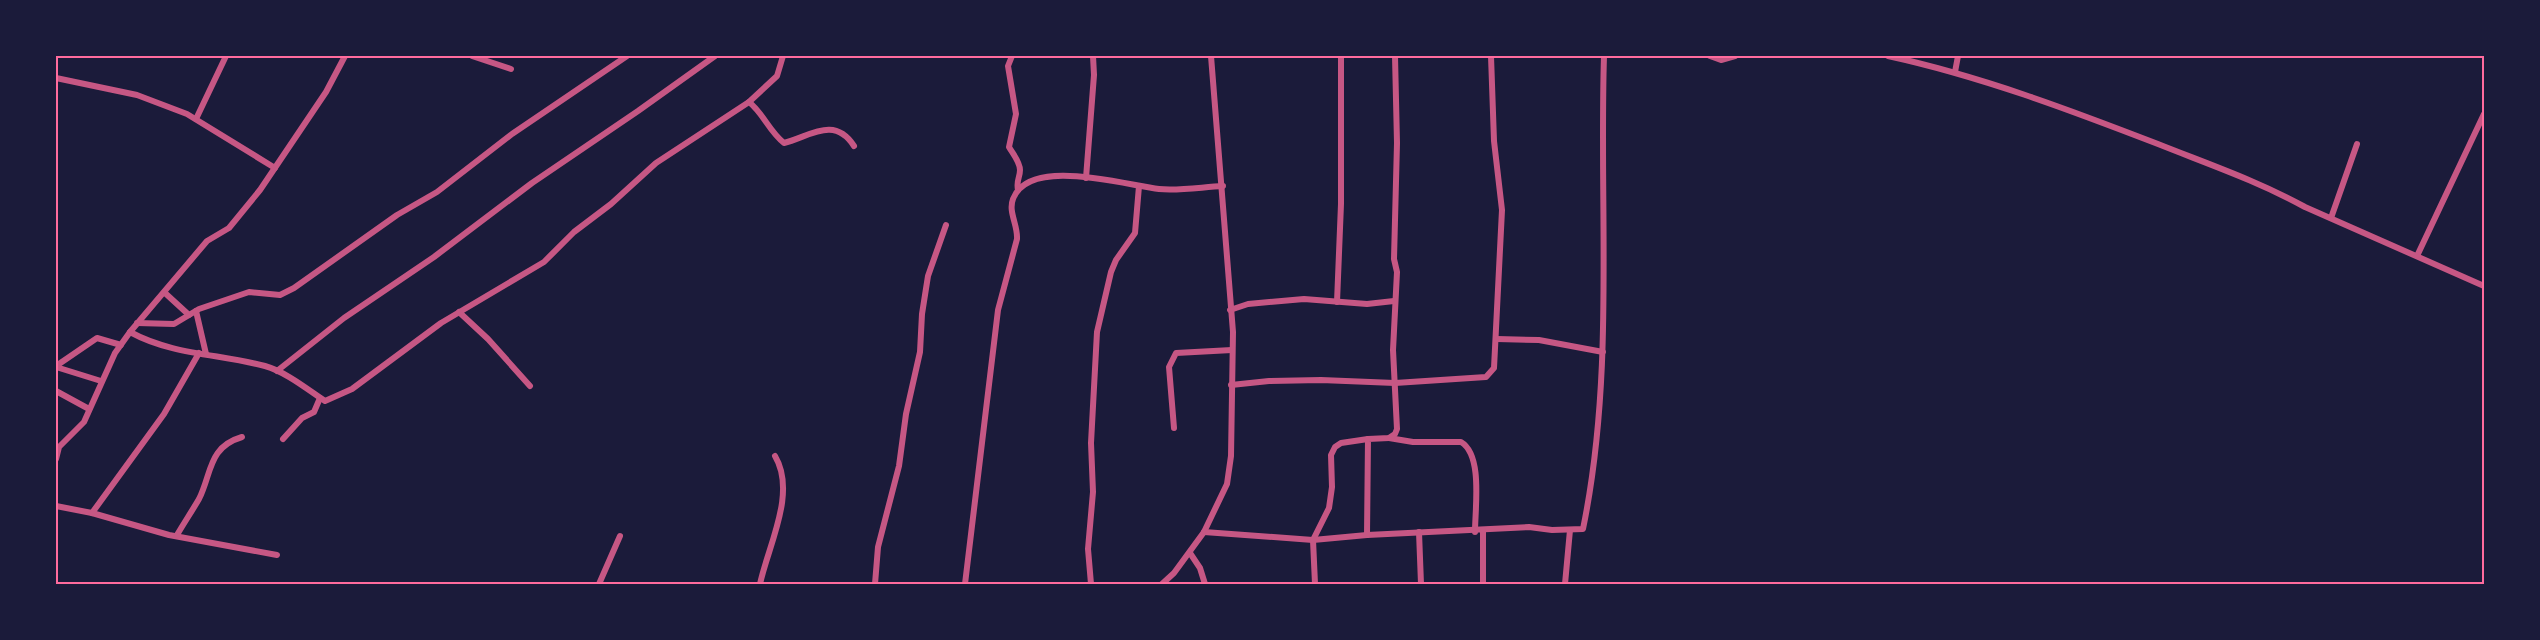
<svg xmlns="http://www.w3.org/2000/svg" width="2540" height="640" font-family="'Open Sans',sans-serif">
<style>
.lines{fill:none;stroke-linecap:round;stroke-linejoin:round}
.minor{stroke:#c65784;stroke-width:6}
.neatline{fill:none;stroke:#ff6b9d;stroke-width:2}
</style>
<rect width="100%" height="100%" fill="#1b1b3a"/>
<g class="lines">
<!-- minor -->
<g class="minor">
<polyline points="472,56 511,69"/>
<path d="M1012,56l-4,10 8,48 -7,33c4,7 11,15 11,23 0,8 -4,10 -2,20"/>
<polyline points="1710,56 1721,60 1735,56"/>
<path d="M1888,56c92,20 182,54 270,88 50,20 100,37 147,63l179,79"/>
<polyline points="1955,72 1958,56"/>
<polyline points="56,78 137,95 187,114 275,168"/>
<polyline points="749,102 777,76 783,56"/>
<polyline points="196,119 226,56"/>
<polyline points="1086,178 1094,75 1093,56"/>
<polyline points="2331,218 2357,144"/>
<polyline points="2417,256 2484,114"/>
<polyline points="165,293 189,315"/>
<polyline points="1337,302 1341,204 1341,56"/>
<polyline points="1230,310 1248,304 1304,299 1367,304 1394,301"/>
<polyline points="196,311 206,354"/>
<polyline points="459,312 488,339 530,386"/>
<polyline points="137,323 174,324 199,309 249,292 280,295 294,288 397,215 437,192 512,134 627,56"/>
<polyline points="130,332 207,241 229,228 260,190 326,92 345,56"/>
<polyline points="1497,339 1539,340 1603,352"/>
<polyline points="56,366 97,338 121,345"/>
<polyline points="56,367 101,381"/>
<polyline points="277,371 344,318 434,257 532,183 638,111 715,56"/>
<polyline points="1231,385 1269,381 1321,380 1395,383 1486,377 1494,368 1502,210 1494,141 1491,56"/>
<polyline points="56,391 89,409"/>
<polyline points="1174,428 1169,367 1176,353 1232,350"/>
<path d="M1389,438l24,4h48c22,13 14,66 14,90"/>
<polyline points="283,439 302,418 314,412 320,398"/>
<path d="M56,459l3,-12 25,-25 31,-69 15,-21c42,23 90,22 135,34 21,6 42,23 60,35l27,-12 89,-66 103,-61 30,-30 37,-28 45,-41 93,-61c14,11 20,29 35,41 25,-6 50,-28 70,3"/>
<polyline points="56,506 92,513 169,535 277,555"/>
<polyline points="92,513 164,414 199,353"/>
<path d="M1204,532l109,8 54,-5 162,-8 23,3 31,-1c32,-156 16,-316 21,-473"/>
<polyline points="1419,532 1421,584"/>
<path d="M177,535c7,-12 15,-24 22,-36 13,-26 9,-52 43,-62"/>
<polyline points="1367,535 1368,439 1389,438 1395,434 1397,429 1393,350 1397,272 1394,259 1397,143 1395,56"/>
<polyline points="1190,553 1200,568 1205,584"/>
<polyline points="599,584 620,536"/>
<path d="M760,584c8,-38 37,-91 15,-128"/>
<polyline points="875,584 878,547 899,466 906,414 920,352 922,314 928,276 946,225"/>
<path d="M965,584l33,-274 19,-71c1,-14 -9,-27 -4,-40 16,-43 112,-14 146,-10 20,2 43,-2 64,-3"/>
<polyline points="1091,584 1088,549 1093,492 1091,443 1097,332 1111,272 1116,260 1135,233 1139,186"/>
<polyline points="1162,584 1174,573 1204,532 1227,484 1231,456 1233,332 1211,56"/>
<polyline points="1315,584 1313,540 1329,508 1332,487 1331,455 1335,447 1341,443 1368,439"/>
<polyline points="1483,584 1483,531"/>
<polyline points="1565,584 1570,530"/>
</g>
</g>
<!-- border -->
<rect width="2540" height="640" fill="none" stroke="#1b1b3a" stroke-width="114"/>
<rect x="57" y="57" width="2426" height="526" class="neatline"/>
</svg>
